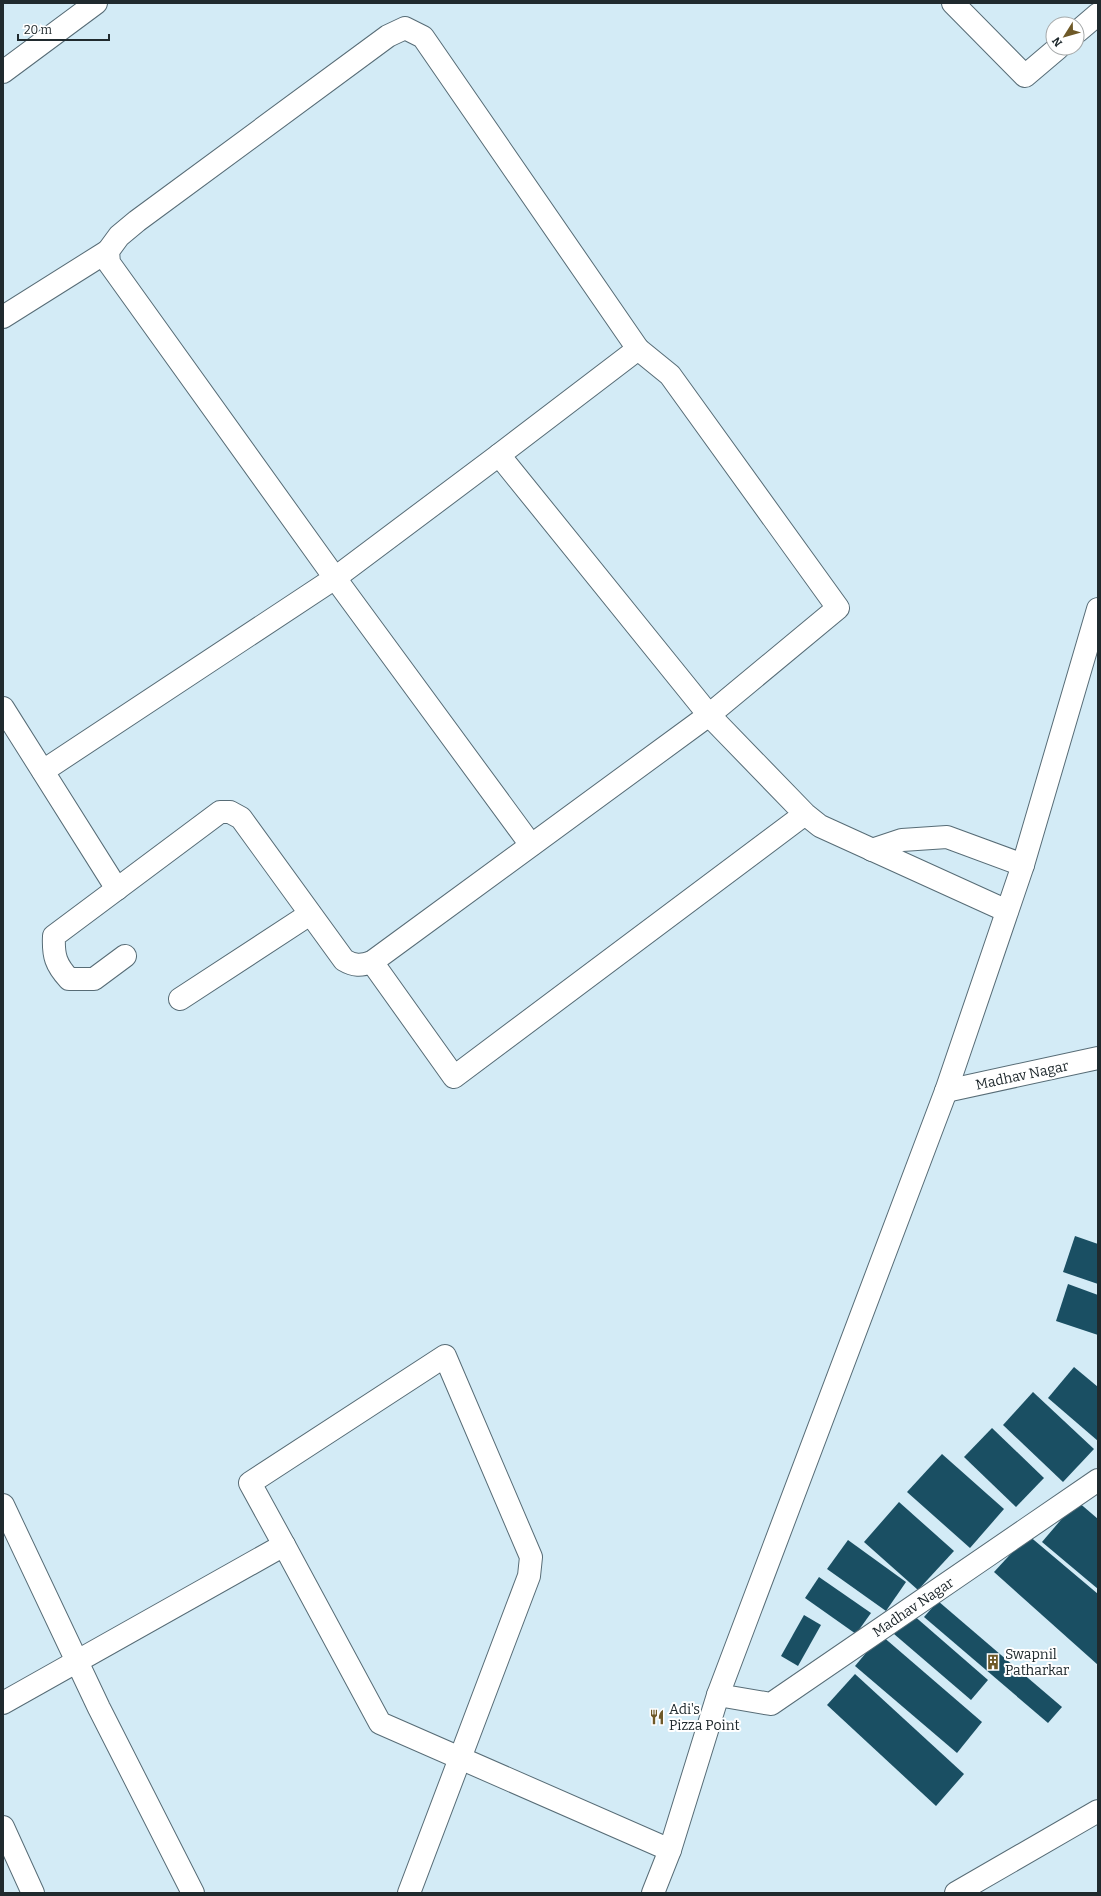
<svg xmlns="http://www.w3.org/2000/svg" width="1101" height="1896" font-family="Bitter,serif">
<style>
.building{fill:#1a4f63}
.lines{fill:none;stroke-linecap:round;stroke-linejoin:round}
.street-casing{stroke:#576c76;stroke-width:24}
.secondary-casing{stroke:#576c76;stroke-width:24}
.street{stroke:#fff;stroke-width:22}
.secondary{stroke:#fff;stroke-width:22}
.labels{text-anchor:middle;stroke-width:4;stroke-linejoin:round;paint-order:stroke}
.street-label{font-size:14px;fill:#202a2e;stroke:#fff}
.poi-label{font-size:14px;fill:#202a2e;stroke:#fff;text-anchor:start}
</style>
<rect width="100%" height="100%" fill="#d3ebf6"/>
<!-- building -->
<g class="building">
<polygon points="1075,1236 1098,1244 1098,1284 1063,1272"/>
<polygon points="1068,1284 1098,1295 1098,1335 1056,1321"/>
<polygon points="1074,1367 1098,1387 1098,1441 1048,1398"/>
<polygon points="1033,1392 1094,1449 1063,1482 1003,1425"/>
<polygon points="992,1428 1044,1478 1016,1507 964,1457"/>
<polygon points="942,1454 1004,1509 970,1548 907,1492"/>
<polygon points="1077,1501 1098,1519 1098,1589 1042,1542"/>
<polygon points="899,1502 954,1551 918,1590 864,1542"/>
<polygon points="1028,1535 1098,1594 1098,1665 994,1572"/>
<polygon points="848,1540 906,1582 886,1611 827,1569"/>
<polygon points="819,1577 871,1613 856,1634 805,1598"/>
<polygon points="938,1601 1062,1707 1048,1723 924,1617"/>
<polygon points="912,1614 988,1680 971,1700 894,1634"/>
<polygon points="804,1615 821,1625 798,1666 781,1656"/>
<polygon points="881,1635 982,1722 957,1753 855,1666"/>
<polygon points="855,1674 964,1774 936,1806 827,1705"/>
</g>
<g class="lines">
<!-- street casing -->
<g class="street-casing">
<g id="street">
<polyline points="953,3 1025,76 1058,48"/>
<polyline points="1077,32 1098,14"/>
<polyline points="3,72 96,3"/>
<polyline points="3,317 108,251"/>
<polygon points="638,349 670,375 838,608 709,715 499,455"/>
<polyline points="499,455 335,578 531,845"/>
<polyline points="3,708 117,889"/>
<polyline points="43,771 335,578 109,263 108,251 119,236 137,221 388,36 405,28 423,37 638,349"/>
<polyline points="805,814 454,1077 372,962 709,715 805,814 820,826 1007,911"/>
<polyline points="872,850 902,840 947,837 1023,865"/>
<path d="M125,956l-31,23h-25c-13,-14 -16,-23 -15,-43l166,-124h10l11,6 103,142c10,6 17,6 28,2"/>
<polyline points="180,999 310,914"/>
<polyline points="946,1091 1098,1058"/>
<polyline points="3,1505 99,1708 193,1893"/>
<polyline points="284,1545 250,1483 445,1356 531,1557 529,1576 409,1893"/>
<polyline points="718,1695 771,1704 1098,1480"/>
<polyline points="3,1703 284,1545 380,1723 670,1850"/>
<polyline points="956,1893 1098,1811"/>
</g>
</g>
<!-- secondary casing -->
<g class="secondary-casing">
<g id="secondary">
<polyline points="3,1827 33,1893"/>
<polyline points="653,1893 670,1850 718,1695 946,1091 1023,865 1098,609"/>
</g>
</g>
<!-- street -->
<use href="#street" class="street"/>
<!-- secondary -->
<use href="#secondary" class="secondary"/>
</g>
<!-- icons -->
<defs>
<g id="building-bare" transform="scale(1.2)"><path d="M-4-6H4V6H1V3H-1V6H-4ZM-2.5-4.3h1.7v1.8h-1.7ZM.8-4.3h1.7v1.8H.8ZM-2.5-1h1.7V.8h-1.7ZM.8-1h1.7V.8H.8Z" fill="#6e5928" stroke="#fff" stroke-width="2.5" paint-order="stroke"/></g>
<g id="restaurant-bare" transform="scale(1.2)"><path d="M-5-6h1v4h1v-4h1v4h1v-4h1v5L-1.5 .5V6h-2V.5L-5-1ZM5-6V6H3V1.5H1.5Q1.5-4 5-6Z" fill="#6e5928" stroke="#fff" stroke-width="2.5" paint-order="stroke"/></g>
</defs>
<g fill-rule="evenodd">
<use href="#building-bare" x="993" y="1662"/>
<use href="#restaurant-bare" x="657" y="1717"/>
</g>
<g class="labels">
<!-- street labels -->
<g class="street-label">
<text transform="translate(1022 1075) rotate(-12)" y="5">Madhav Nagar</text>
<text transform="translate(913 1607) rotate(-34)" y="5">Madhav Nagar</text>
</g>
<!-- poi labels -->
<g class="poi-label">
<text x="1005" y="1659">Swapnil<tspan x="1005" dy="16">Patharkar</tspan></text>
<text x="669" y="1714">Adi's<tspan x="669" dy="16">Pizza Point</tspan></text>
</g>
</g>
<!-- border -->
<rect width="1101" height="1896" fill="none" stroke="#202a2e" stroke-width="8"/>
<!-- north arrow -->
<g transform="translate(1065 36) rotate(233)"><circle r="19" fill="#ffffff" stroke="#a6aaab"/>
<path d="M0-3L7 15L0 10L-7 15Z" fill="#6e5928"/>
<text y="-6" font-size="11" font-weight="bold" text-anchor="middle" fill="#202a2e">N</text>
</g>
<!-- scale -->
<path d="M18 34v6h91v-6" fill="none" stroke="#202a2e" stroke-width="2"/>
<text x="24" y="34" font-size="12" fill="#202a2e" stroke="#ffffff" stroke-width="3" paint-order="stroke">20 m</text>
</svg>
